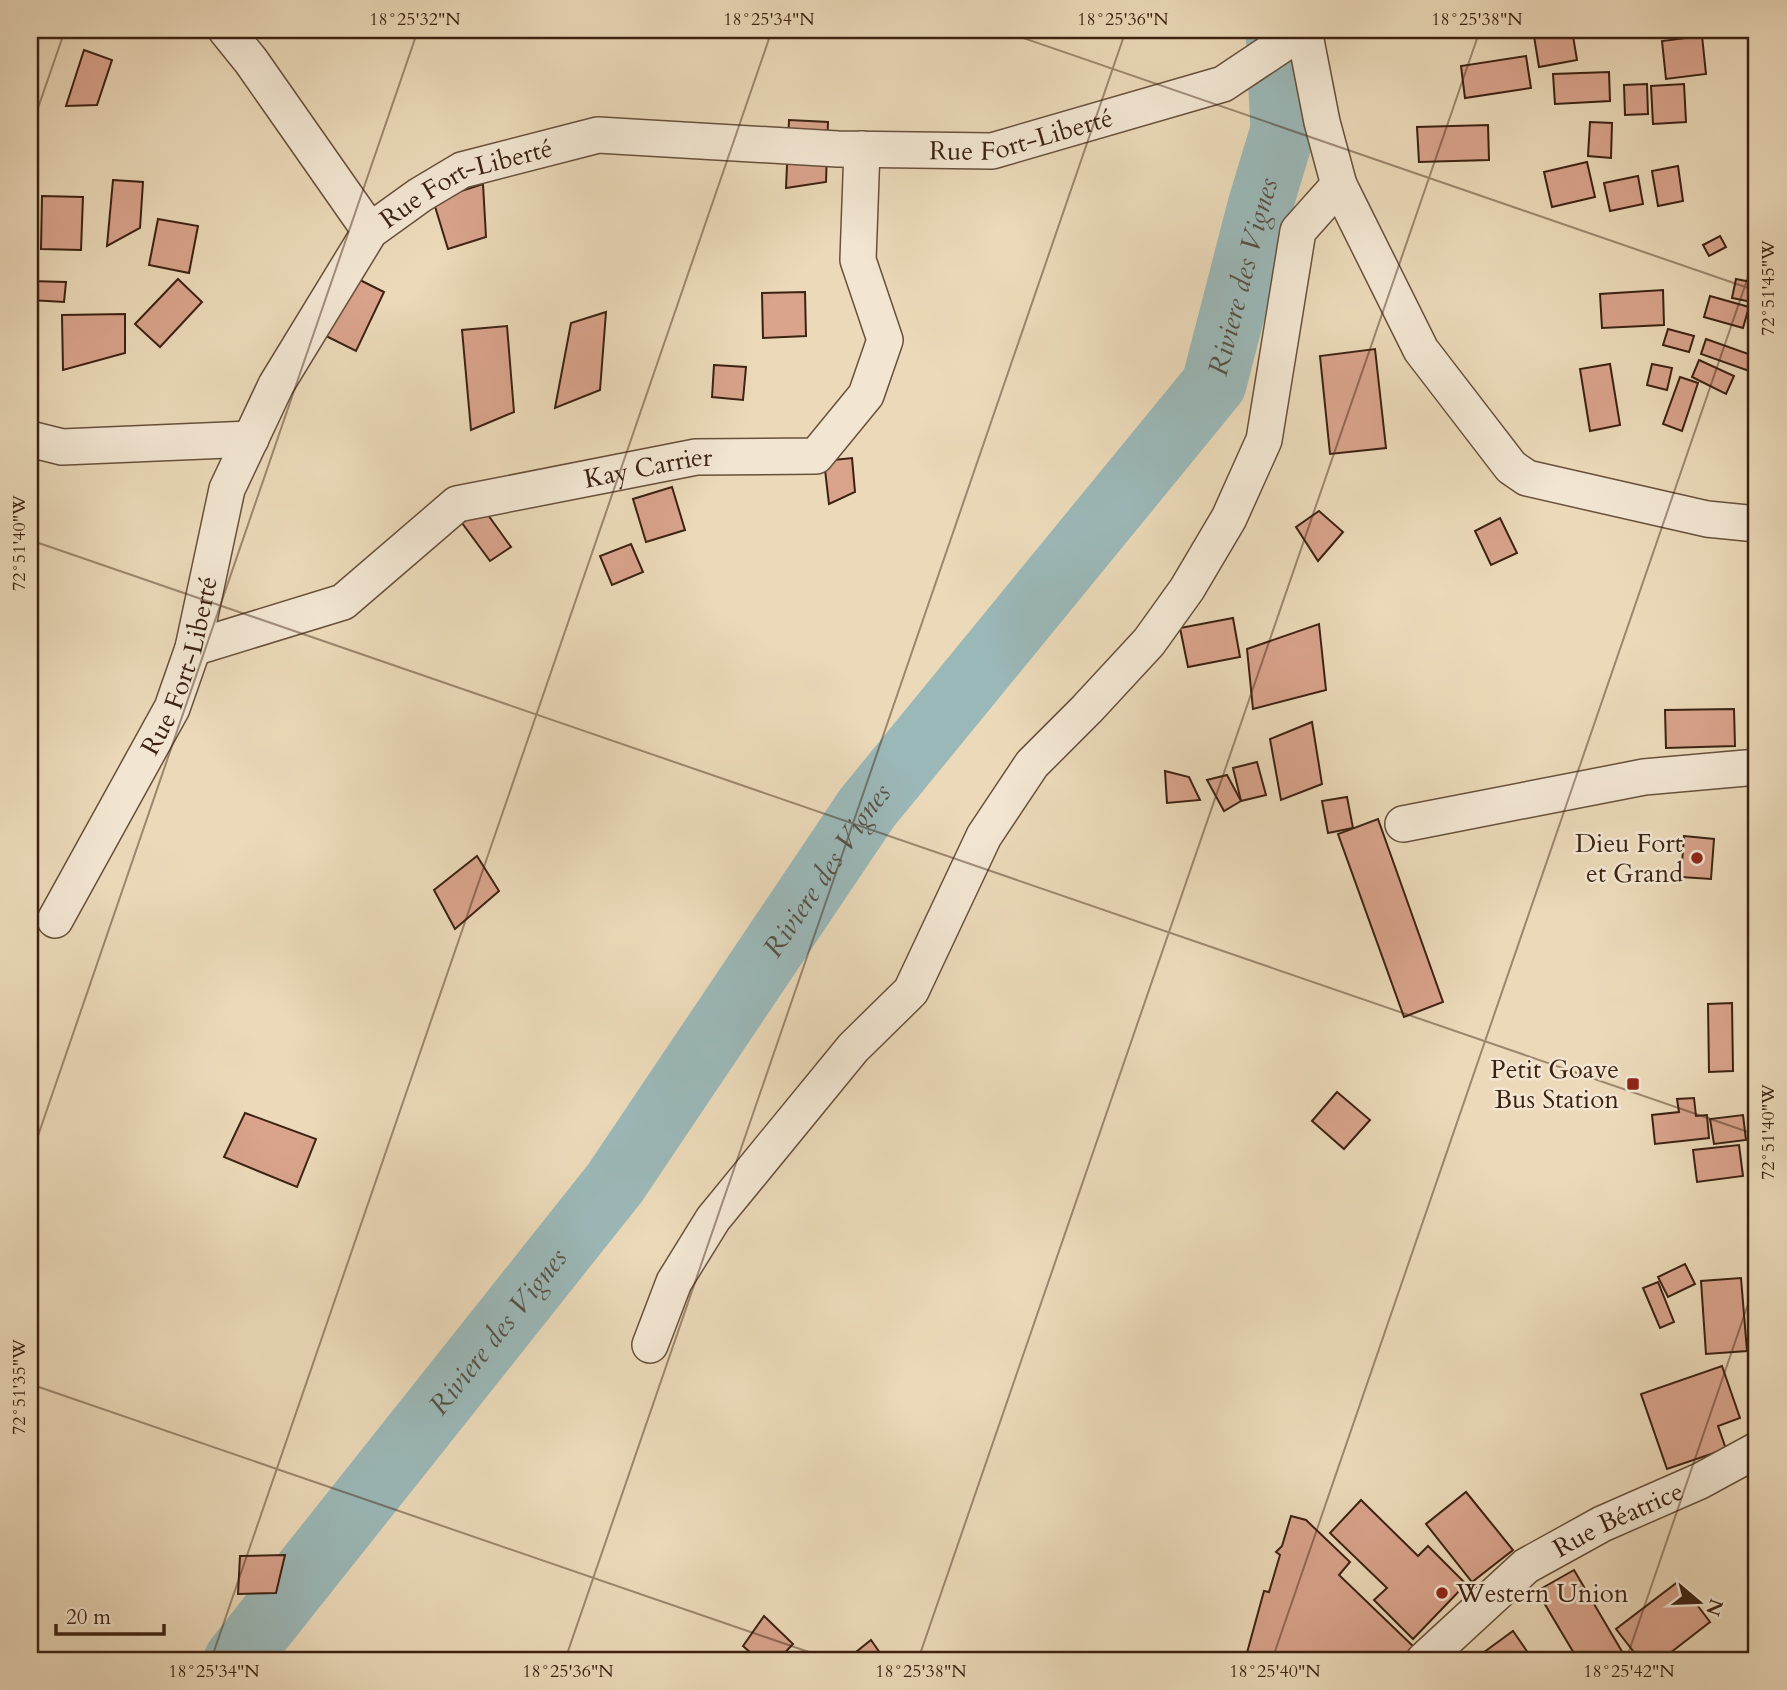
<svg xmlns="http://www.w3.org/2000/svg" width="1787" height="1690" font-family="Cardo,serif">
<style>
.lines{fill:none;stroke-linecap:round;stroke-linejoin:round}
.river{stroke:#9bb8b8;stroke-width:65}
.building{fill:#d9a38c;stroke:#3c2211;stroke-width:2}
.minor-casing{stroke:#68503b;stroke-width:38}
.minor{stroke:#f2e6d2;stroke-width:35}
.ticks{fill:none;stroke:#3c2211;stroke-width:2;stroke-opacity:0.45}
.poi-dot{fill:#8f2418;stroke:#f2e6d2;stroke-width:2.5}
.labels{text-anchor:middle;stroke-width:5;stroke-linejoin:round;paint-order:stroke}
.street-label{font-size:26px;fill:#3c2211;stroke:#f2e6d2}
.poi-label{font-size:26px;fill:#3c2211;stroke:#f2e6d2;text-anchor:end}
.water-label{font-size:28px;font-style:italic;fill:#584f43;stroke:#f2e6d2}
.neatline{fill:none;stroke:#3c2211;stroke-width:2.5}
.ticks-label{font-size:18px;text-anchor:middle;fill:#3c2211}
</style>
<rect width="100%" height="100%" fill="#ebd9b9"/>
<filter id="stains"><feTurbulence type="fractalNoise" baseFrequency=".00286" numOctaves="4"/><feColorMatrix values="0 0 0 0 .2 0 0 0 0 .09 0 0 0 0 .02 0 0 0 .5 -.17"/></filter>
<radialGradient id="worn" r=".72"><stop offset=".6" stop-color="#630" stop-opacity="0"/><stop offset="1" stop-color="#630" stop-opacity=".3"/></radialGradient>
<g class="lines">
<!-- river -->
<path class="river" id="s1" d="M236,1660l379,-477 252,-375 347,-424 46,-178 23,-76 -5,-100"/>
</g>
<!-- building -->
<g class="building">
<polygon points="1533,30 1572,30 1577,60 1539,67"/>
<polygon points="1702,36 1706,74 1666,79 1662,41"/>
<polygon points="84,50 112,60 97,105 66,106"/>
<polygon points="1526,56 1531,88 1465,98 1461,66"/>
<polygon points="1609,72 1610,101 1555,104 1553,74"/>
<polygon points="1647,84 1648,114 1625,115 1624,85"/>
<polygon points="1684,84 1686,122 1653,124 1651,86"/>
<polygon points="789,120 828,122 826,182 786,188"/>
<polygon points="1590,122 1612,123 1611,158 1588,156"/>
<polygon points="1488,125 1489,160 1419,162 1417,127"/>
<polygon points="1587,162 1595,197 1552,207 1544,172"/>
<polygon points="1678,166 1683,201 1658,206 1652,171"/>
<polygon points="1638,176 1643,204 1610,211 1604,183"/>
<polygon points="113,180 143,182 140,228 107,246"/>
<polygon points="483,184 486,237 448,249 433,200"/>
<polygon points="42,196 83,197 81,250 41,249"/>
<polygon points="158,219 198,226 189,273 149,265"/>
<polygon points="1720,236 1726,247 1709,256 1703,245"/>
<polygon points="352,276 384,292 356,351 324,335"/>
<polygon points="178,279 202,302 160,347 135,324"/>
<polygon points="1736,279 1757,283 1757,303 1732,298"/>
<polygon points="30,281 66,282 64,302 30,300"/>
<polygon points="1663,290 1664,325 1602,328 1600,294"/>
<polygon points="805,292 806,336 763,338 762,293"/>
<polygon points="1710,296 1749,307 1743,328 1704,317"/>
<polygon points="606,312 600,390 555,408 571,323"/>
<polygon points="125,314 125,353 63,370 62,315"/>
<polygon points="507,326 514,412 471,430 462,330"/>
<polygon points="1668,329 1694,336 1689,352 1663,345"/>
<polygon points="1706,339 1757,357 1752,372 1701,354"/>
<polygon points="1375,349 1386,448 1330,454 1320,356"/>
<polygon points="1699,360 1734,376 1726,394 1692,377"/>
<polygon points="1610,364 1620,425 1590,431 1580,369"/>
<polygon points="1652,364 1672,368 1667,390 1647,385"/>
<polygon points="714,365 746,367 743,400 712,397"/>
<polygon points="1680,377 1698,383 1682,431 1663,424"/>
<polygon points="852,458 855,492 829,504 824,461"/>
<polygon points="672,487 685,530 646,542 633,499"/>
<polygon points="483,508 511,547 490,561 462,523"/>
<polygon points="1319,511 1343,532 1318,561 1296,527"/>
<polygon points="1500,518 1517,553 1491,565 1475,531"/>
<polygon points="631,544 643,572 612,585 600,556"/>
<polygon points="1233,618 1240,657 1188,667 1180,628"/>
<polygon points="1319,624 1326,690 1253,709 1247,649"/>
<polygon points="1734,709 1735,746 1666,748 1665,710"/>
<polygon points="1312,722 1322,784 1281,800 1270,739"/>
<polygon points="1257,762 1266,795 1241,801 1233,768"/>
<polygon points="1165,771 1189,777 1200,800 1167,803"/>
<polygon points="1227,775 1241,801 1224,811 1207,780"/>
<polygon points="1347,797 1353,828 1328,833 1322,801"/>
<polygon points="1378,819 1443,1002 1404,1017 1338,834"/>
<polygon points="1684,836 1714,839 1711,879 1681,877"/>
<polygon points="477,856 499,891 455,929 434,890"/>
<polygon points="1732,1003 1733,1071 1709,1072 1708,1004"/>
<polygon points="1337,1092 1370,1120 1344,1149 1312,1121"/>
<polygon points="1694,1098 1696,1116 1707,1115 1709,1138 1655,1144 1652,1115 1679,1112 1677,1099"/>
<polygon points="245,1113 316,1139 297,1187 224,1157"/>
<polygon points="1743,1115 1746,1140 1714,1144 1710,1119"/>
<polygon points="1739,1145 1743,1176 1697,1182 1693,1150"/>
<polygon points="1685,1264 1695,1284 1668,1297 1658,1277"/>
<polygon points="1741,1278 1747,1351 1706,1354 1701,1281"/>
<polygon points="1658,1282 1674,1322 1660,1328 1643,1288"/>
<polygon points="1722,1366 1740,1418 1718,1426 1726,1449 1667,1469 1641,1394"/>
<polygon points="1466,1492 1513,1550 1472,1582 1426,1524"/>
<polygon points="1361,1500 1418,1556 1428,1546 1466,1584 1413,1639 1374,1600 1387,1588 1330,1533"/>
<polygon points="1291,1516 1306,1520 1350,1562 1339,1575 1416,1649 1405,1660 1245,1660 1264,1591 1269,1592 1280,1555 1276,1552 1282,1546"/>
<polygon points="285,1555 276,1593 238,1594 240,1556"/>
<polygon points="1574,1570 1627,1660 1578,1660 1537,1591"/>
<polygon points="1679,1581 1710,1622 1661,1660 1640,1660 1616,1629"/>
<polygon points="764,1616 793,1644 778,1660 759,1660 743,1646"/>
<polygon points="1513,1631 1533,1660 1477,1660 1476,1658"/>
<polygon points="871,1640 885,1660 846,1660"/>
<polygon points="1747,1655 1748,1660 1720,1660"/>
</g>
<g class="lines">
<!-- minor casing -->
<g class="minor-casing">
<g id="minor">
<polyline points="226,30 251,61 370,231"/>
<polyline points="1304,30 1322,122 1339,185 1421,350 1511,467 1527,478 1707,519 1757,524"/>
<polyline points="30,439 62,447 251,439"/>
<path id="s2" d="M193,648l150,-46 114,-98 239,-47 120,-1 50,-61 19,-55 -27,-80 4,-111"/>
<polyline points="1403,824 1644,777 1757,767"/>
<path id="s3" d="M55,920l117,-212 21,-60 34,-159 49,-104 94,-154 50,-36 42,-25 136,-35 240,14 154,2 231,-67 81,-54"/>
<polyline points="650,1345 674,1282 713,1219 853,1048 911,991 984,836 1032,764 1087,709 1149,642 1187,589 1229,518 1264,440 1298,231 1339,185"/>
<path id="s4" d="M1424,1660l102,-94 76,-42 98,-43 57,-31"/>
</g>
</g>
<!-- minor -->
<use href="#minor" class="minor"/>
</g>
<!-- ticks -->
<path class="ticks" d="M1000,30l757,261M30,131l35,-101M30,540l1727,595M30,1159l388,-1129M30,1384l802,276M211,1660l561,-1630M565,1660l561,-1630M918,1660l562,-1630M1272,1660l485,-1409M1626,1660l131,-382"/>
<!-- markers -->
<g class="poi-dot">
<circle cx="1697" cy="858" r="7"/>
<rect x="1626" y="1077" width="14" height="14" rx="3.5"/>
<circle cx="1442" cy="1593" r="7"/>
</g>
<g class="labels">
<!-- street labels -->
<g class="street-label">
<text dy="9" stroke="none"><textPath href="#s3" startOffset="1440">Rue Fort-Liberté</textPath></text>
<text dy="9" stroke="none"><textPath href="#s3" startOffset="873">Rue Fort-Liberté</textPath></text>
<text dy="9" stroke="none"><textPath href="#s2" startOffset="502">Kay Carrier</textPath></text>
<text dy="9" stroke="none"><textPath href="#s3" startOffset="285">Rue Fort-Liberté</textPath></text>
<text dy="9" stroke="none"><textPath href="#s4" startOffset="242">Rue Béatrice</textPath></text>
</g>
<!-- poi labels -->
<g class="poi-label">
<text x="1683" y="852">Dieu Fort<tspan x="1683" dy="30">et Grand</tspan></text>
<text x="1619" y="1078">Petit Goave<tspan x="1619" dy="30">Bus Station</tspan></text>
<text x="1456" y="1602" text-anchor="start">Western Union</text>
</g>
<!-- water labels -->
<g class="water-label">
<text dy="10" stroke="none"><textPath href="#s1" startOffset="1720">Riviere des Vignes</textPath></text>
<text dy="10" stroke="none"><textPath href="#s1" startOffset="987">Riviere des Vignes</textPath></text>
<text dy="10" stroke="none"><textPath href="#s1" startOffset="420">Riviere des Vignes</textPath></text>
</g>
</g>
<!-- margin -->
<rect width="1787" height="1690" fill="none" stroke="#ebd9b9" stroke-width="77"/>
<!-- north arrow -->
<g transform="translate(1699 1602) rotate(109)" stroke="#f2e6d2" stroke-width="5" paint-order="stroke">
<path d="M0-5L12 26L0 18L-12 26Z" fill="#3c2211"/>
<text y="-10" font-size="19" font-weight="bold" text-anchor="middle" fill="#3c2211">N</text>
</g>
<!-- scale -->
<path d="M56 1624v10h108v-10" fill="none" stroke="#3c2211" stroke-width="3.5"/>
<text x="66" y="1624" font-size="21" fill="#3c2211" stroke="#f2e6d2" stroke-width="5" paint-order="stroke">20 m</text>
<rect x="38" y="38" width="1710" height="1614" class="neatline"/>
<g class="ticks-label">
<text x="415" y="25">18°25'32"N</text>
<text x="769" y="25">18°25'34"N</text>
<text x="1123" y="25">18°25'36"N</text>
<text x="1477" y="25">18°25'38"N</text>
<text transform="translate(1768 288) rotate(-90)" y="6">72°51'45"W</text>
<text transform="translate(19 543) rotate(-90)" y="6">72°51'40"W</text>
<text transform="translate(1768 1132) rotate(-90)" y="6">72°51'40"W</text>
<text transform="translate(19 1387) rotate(-90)" y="6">72°51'35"W</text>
<text x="214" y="1677">18°25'34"N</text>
<text x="568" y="1677">18°25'36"N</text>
<text x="921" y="1677">18°25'38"N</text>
<text x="1275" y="1677">18°25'40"N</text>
<text x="1629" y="1677">18°25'42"N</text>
</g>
<rect width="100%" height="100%" filter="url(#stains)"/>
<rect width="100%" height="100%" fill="url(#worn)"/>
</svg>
